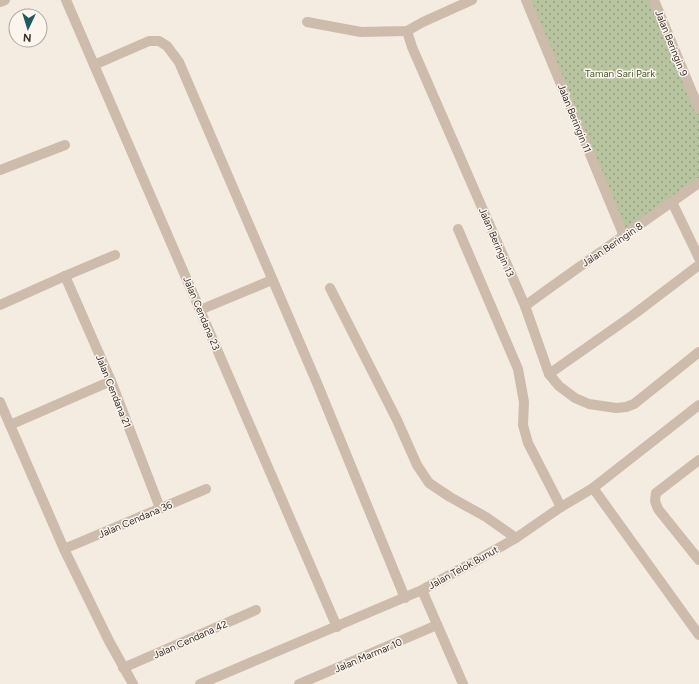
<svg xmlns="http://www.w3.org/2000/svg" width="699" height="684" font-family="Figtree,sans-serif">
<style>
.park{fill:url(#park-dots)}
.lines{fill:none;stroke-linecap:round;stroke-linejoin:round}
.minor{stroke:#cdbbac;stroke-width:10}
.labels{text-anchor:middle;stroke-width:3;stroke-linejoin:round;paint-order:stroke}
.street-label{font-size:10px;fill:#3b302b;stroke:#fbf5ee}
.park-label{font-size:10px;fill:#4a5a2e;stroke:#fbf5ee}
</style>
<defs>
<pattern id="park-dots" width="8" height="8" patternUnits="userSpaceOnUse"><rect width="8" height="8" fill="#b8c4a0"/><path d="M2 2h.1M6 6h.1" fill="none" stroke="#97a083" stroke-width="1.8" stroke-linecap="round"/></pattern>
</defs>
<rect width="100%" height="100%" fill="#f4ebe1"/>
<!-- park -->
<polygon class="park" points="526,0 653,0 699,111 699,180 625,234"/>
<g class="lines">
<!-- minor -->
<g class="minor">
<polyline points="66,0 337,627"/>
<polyline points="526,0 624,236"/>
<polyline points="654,0 699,109"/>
<polyline points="0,2 5,0"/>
<polyline points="307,22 361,32 407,31 423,22 472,0"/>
<polyline points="407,31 412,47 525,306 549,374 559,386 575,398 589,404 616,408 626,407 634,404 699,352"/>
<polyline points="94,65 149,41 159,41 167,46 179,62 317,383 405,598"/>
<polyline points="0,170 65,145"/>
<polyline points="672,202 699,258"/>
<polyline points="458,229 518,369 524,402 523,425 528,443 561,507"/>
<polyline points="65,276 111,381 160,508"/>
<polyline points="330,288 397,420 417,465 429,483 450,497 486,517 516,538"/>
<polyline points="0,305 65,276 115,255"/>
<path d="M525,306c57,-42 116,-82 174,-123"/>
<polyline points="200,310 272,280"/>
<polyline points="549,374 633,315 699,265"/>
<polyline points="0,402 64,549 109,641 133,684"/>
<polyline points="10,425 111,381"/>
<polyline points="699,460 656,493 655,501 658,509 699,560"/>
<polyline points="593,488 699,635"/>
<polyline points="64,549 206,489"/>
<polyline points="422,590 463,684"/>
<polyline points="123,668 256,610"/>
<polyline points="200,684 422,590 479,559 516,538 561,507 593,488 699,405"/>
<polyline points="299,684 437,625"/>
</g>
</g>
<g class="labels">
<!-- street labels -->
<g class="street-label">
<text transform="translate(672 43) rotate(68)" y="4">Jalan Beringin 9</text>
<text transform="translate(575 118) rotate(68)" y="4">Jalan Beringin 11</text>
<text transform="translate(497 242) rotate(67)" y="4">Jalan Beringin 13</text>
<text transform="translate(612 244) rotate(-34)" y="4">Jalan Beringin 8</text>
<text transform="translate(202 313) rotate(67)" y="4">Jalan Cendana 23</text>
<text transform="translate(114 391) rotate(68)" y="4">Jalan Cendana 21</text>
<text transform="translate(135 519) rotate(-23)" y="4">Jalan Cendana 36</text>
<text transform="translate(463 567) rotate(-29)" y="4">Jalan Telok Bunut</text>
<text transform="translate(190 639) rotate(-24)" y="4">Jalan Cendana 42</text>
<text transform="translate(368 655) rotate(-23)" y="4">Jalan Marmar 10</text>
</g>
<!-- park labels -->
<g class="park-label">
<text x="620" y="77">Taman Sari Park</text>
</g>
</g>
<!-- north arrow -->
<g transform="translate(28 28) rotate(184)"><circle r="19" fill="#fbf5ee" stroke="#aea6a0"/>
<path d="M0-3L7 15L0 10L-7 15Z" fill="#1f5a5e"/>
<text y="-6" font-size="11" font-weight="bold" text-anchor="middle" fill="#3b302b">N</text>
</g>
</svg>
